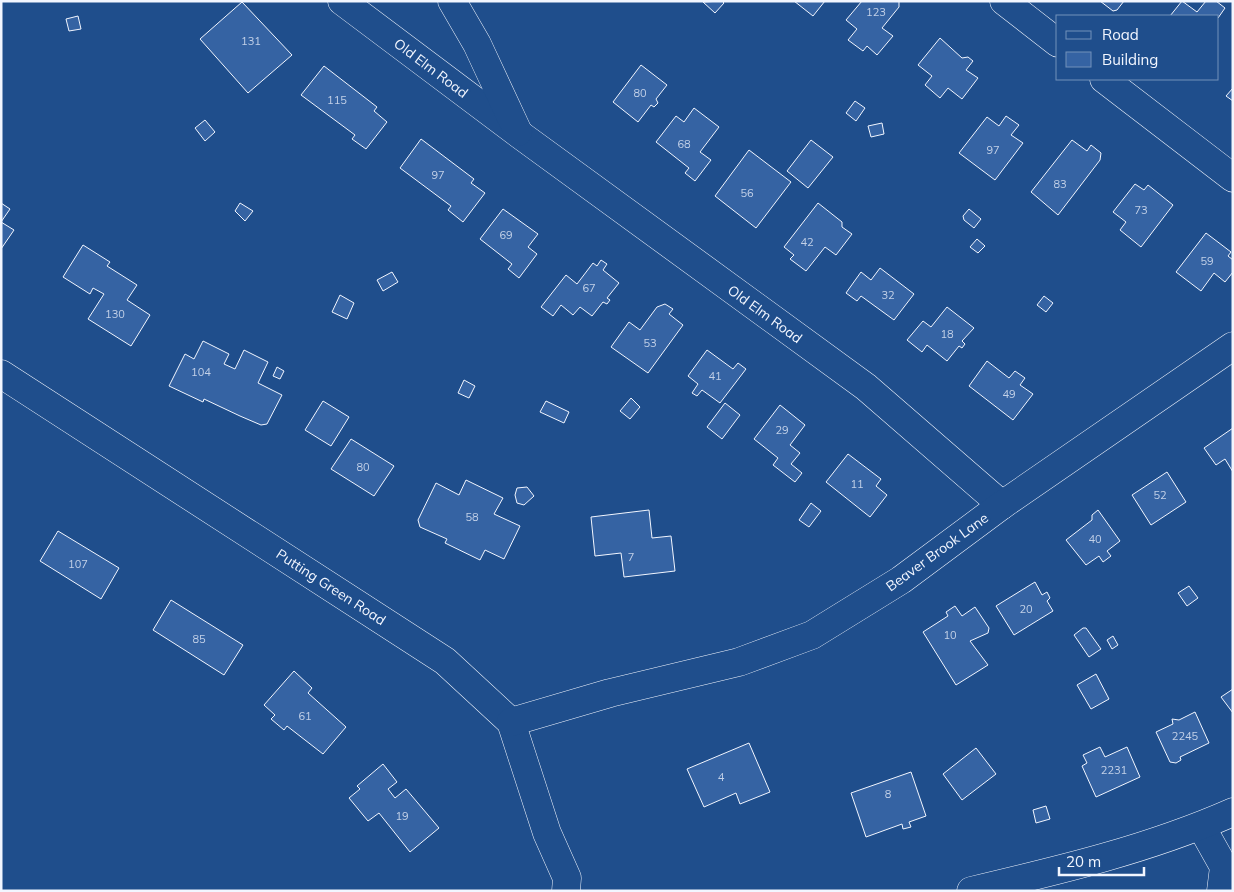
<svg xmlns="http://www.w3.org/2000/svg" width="1234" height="892" font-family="Mulish,sans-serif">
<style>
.building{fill:#3563a3;stroke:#f2f6ff}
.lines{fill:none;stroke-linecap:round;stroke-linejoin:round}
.minor-casing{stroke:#f2f6ff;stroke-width:29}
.major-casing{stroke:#f2f6ff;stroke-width:29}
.minor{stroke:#1f4e8c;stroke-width:28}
.major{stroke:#1f4e8c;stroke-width:28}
.labels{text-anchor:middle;stroke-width:4;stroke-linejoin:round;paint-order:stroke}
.number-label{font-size:11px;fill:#c3d1e8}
.street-label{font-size:14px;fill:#f2f6ff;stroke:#1f4e8c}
</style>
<rect width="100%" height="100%" fill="#1f4e8c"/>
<!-- building -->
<g class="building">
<polygon points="722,1 724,3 715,13 703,2"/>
<polygon points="794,1 825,1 813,16"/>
<polygon points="862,1 899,1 899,7 882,28 893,36 877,55 867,46 863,51 848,40 857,29 846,20"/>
<polygon points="1100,1 1124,1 1117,10 1113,11"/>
<polygon points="1182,1 1197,12 1206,1 1216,1 1225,8 1218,18 1170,16"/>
<polygon points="242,2 292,55 248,93 200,39"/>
<polygon points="78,16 81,29 69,31 66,19"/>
<polygon points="940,38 962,58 968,57 973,61 966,70 978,78 962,99 948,88 940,98 925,85 932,76 918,65"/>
<polygon points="641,65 667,85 656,99 658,103 654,107 651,105 638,122 613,102"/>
<polygon points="324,66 377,107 374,111 387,122 366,149 352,139 355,135 301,95"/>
<polygon points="1233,88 1233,101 1226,96"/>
<polygon points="855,101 865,108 856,121 846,113"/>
<polygon points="694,108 719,127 700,152 711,160 695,181 685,173 689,168 656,142 676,116 684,122"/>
<polygon points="1006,116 1019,125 1011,135 1023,143 995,180 959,153 987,117 999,126"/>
<polygon points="205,120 215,132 205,141 195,128"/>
<polygon points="882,123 884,134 871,137 868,126"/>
<polygon points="421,139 474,179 471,183 485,193 463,222 448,210 451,206 400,168"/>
<polygon points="811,140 833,157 808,188 787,171"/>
<polygon points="1072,140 1087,151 1091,145 1101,153 1100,160 1058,215 1031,192"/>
<polygon points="749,150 791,182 756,228 715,196"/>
<polygon points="1135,184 1144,190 1148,185 1173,205 1141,247 1120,230 1126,222 1113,212"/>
<polygon points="1,203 10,209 1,222"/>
<polygon points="240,203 253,211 245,221 235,211"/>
<polygon points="818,203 842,222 842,227 852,234 836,255 825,247 806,271 790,259 794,255 784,247"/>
<polygon points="503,209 538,234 528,247 537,254 519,278 508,269 512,264 480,239"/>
<polygon points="969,209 981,219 974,228 964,220 963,216"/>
<polygon points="1,222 14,230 1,249"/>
<polygon points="1206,233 1231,252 1228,256 1233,260 1233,272 1225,282 1214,273 1201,291 1176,272"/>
<polygon points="977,239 985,246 978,253 970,247"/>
<polygon points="83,245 110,262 107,266 137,285 127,300 150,315 131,346 88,319 104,294 93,288 90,294 63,277"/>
<polygon points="601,260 607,264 603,270 619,283 607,298 610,300 607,304 603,302 592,316 580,307 573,315 561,305 553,316 541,307 566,275 577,284 593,263 597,266"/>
<polygon points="880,268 914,294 894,320 861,296 857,301 846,293 861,272 871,280"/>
<polygon points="392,272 398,282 383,291 377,280"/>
<polygon points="340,295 354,303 347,319 332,312"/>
<polygon points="1044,296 1053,303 1046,312 1037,305"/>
<polygon points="665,304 673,309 669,314 683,325 648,373 611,347 629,322 640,330 657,307"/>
<polygon points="947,307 974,328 962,341 965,344 962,348 959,346 947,361 927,345 922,352 907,340 923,321 931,327"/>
<polygon points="203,341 229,354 224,364 235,369 244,350 268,362 258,383 282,395 267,424 261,425 240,416 204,399 203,402 169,386 185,354 194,359"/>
<polygon points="707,350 733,369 738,363 746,369 720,403 702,390 697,396 692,393 698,384 688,376"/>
<polygon points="987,361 1009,378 1015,371 1025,378 1020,385 1033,394 1013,420 969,386"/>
<polygon points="277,367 284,371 280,379 273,376"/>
<polygon points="464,380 475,386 469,398 458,393"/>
<polygon points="631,398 640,407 630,419 620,411"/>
<polygon points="323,401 349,417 331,446 305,430"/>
<polygon points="546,401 569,412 564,423 540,412"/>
<polygon points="725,403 740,415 722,439 707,427"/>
<polygon points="780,405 805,425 790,445 800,453 791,464 802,473 795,482 773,465 778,458 754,439"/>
<polygon points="1233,428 1233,472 1225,459 1216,465 1204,448"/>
<polygon points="351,439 394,466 374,496 331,469"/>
<polygon points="848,454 881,479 876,486 887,495 870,517 826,482"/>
<polygon points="1167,472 1186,502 1151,525 1132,495"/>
<polygon points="466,480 503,498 494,514 520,526 504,559 485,550 480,560 445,543 447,539 420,527 418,520 436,483 459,495"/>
<polygon points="527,487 534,496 524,505 517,503 515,495 517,488"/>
<polygon points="811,503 821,511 809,527 799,520"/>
<polygon points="649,510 652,538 671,536 675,571 624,577 621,553 595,556 591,517"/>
<polygon points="1098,510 1120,541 1107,551 1111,556 1103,562 1099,556 1086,565 1066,540 1092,520 1092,515"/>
<polygon points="58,531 119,568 101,599 40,561"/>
<polygon points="1035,582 1042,595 1047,592 1050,598 1047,601 1053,611 1014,635 996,606"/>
<polygon points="1189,586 1198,598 1187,606 1178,593"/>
<polygon points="171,600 243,645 224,675 153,630"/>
<polygon points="955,606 962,616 975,607 989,628 988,633 970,641 988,665 956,685 923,632 948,616 946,612"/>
<polygon points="1083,628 1086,628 1101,649 1089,657 1074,635"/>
<polygon points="1113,636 1118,645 1112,649 1107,640"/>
<polygon points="294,671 312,688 308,693 346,727 323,754 287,726 284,730 271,719 275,715 264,705"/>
<polygon points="1096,674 1109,699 1091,709 1077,685"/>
<polygon points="1233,689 1233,713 1221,697"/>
<polygon points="1195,712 1209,743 1180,757 1181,760 1176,763 1170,762 1156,732 1173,724 1172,719 1179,720"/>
<polygon points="749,743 770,792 740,804 736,793 704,807 687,769"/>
<polygon points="1100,747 1105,757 1127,747 1140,777 1096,797 1082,766 1087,763 1083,755"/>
<polygon points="976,748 996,774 962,800 943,774"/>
<polygon points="383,764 397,782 388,789 395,798 406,789 439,828 410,852 379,813 368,821 349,798 360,789 357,786"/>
<polygon points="911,772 926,816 909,822 911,827 903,829 902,824 866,837 851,793"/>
<polygon points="1046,806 1050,819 1036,823 1033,810"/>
</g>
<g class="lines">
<!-- minor casing -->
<g class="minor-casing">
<g id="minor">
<polyline points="342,1 519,134 866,387 1002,505"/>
<polyline points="452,1 477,44 518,132"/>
<polyline points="1004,1 1058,43"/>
<polyline points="1104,79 1233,178"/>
<polyline points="1,374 445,661 511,722 547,833 567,878 566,891"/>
<polyline points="511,722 610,693 739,662 812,635 901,580 1002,505 1233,346"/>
<polyline points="1201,826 1224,867 1221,891"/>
</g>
</g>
<!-- major casing -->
<g class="major-casing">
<path id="major" d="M971,891c89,-21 178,-42 262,-79"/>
</g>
<!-- minor -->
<use href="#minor" class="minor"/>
<!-- major -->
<use href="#major" class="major"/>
</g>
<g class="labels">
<!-- number labels -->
<g class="number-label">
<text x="876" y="16">123</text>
<text x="251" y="45">131</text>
<text x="640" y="97">80</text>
<text x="337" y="104">115</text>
<text x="684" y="148">68</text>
<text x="993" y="154">97</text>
<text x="438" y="179">97</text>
<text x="1060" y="188">83</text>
<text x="747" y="197">56</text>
<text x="1141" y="214">73</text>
<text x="506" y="239">69</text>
<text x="807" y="246">42</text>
<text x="1207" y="265">59</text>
<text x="589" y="292">67</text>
<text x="888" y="299">32</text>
<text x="115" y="318">130</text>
<text x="947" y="338">18</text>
<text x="650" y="347">53</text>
<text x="201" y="376">104</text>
<text x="715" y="380">41</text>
<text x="1009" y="398">49</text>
<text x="782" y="434">29</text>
<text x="363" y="471">80</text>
<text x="857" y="488">11</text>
<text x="1160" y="499">52</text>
<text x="472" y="521">58</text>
<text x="1095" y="543">40</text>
<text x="631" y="561">7</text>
<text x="78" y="568">107</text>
<text x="1026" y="613">20</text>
<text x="950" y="639">10</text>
<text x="199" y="643">85</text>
<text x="305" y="720">61</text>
<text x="1185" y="740">2245</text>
<text x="1114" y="774">2231</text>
<text x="721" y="781">4</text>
<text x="888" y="798">8</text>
<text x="402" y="820">19</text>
</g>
<!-- street labels -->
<g class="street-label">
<text transform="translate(431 68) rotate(37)" y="5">Old Elm Road</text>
<text transform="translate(765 314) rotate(36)" y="5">Old Elm Road</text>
<text transform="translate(937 552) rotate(-36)" y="5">Beaver Brook Lane</text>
<text transform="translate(331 587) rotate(33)" y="5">Putting Green Road</text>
</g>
</g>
<!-- border -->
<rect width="1234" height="892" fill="none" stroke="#f2f6ff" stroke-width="5"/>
<!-- legend -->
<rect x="1056" y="15" width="162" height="65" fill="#1f4e8c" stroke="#7391ba"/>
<rect x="1066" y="31" width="25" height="8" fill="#1f4e8c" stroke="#7391ba"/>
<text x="1102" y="40" font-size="15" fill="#f2f6ff">Road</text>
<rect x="1066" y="52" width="25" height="15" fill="#3563a3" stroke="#7391ba"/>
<text x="1102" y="65" font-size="15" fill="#f2f6ff">Building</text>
<!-- scale -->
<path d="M1059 867v8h85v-8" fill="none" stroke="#f2f6ff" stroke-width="2.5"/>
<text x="1066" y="867" font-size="15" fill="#f2f6ff" stroke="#1f4e8c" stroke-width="4" paint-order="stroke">20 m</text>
</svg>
